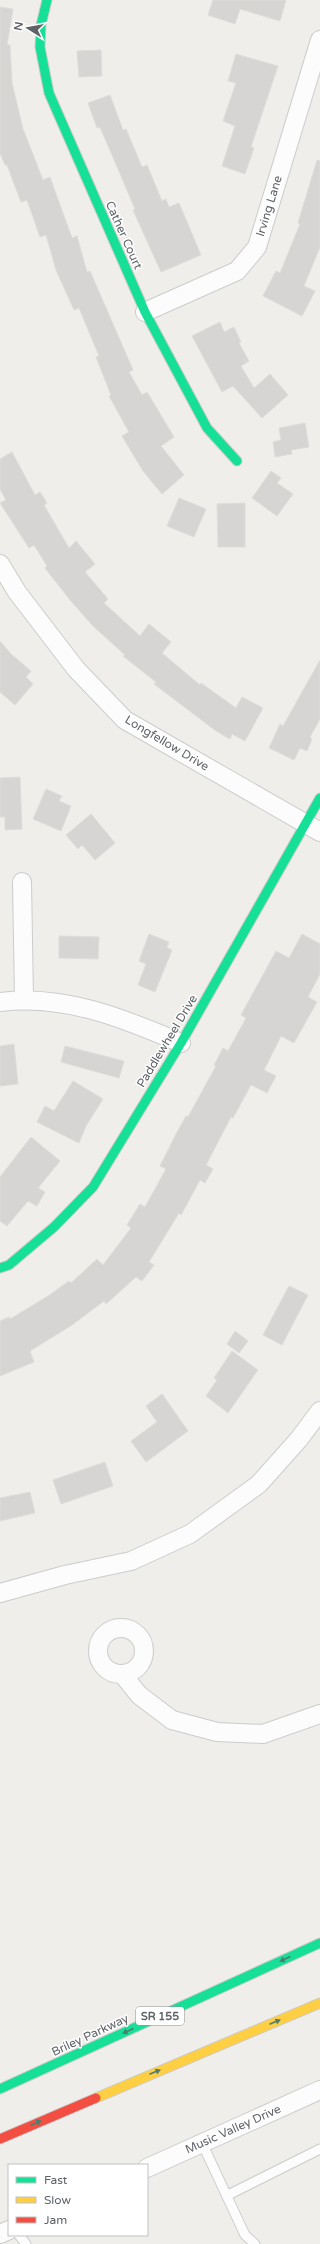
<svg xmlns="http://www.w3.org/2000/svg" width="320" height="2244" font-family="'Varela Round',sans-serif">
<style>
.building{fill:#d6d5d3;stroke:#deddd9}
.lines{fill:none;stroke-linecap:round;stroke-linejoin:round}
.lane-casing{stroke:#cbcccc;stroke-width:11}
.street-casing{stroke:#cbcccc;stroke-width:20}
.fast-casing{stroke:#cacacb;stroke-width:11}
.slow-casing{stroke:#cacacb;stroke-width:11}
.jam-casing{stroke:#cacacb;stroke-width:11}
.lane{stroke:#fdfcfc;stroke-width:9}
.street{stroke:#fdfcfc;stroke-width:18}
.fast{stroke:#16e098;stroke-width:9}
.slow{stroke:#ffcf43;stroke-width:9}
.jam{stroke:#f24e42;stroke-width:9}
.oneway{fill:#507c72}
.labels{text-anchor:middle;stroke-width:3;stroke-linejoin:round;paint-order:stroke}
.shield{fill:#fff;stroke:#8f9295;stroke-width:1}
.shield-label{font-size:11px;font-weight:bold;fill:#5f6368}
.street-label{font-size:12px;fill:#5f6368;stroke:#fff}
</style>
<rect width="100%" height="100%" fill="#efeeea"/>
<!-- building -->
<g class="building">
<polygon points="213,0 286,0 280,21 240,9 235,24 208,15"/>
<polygon points="0,7 13,9 7,45 10,45 12,83 23,129 43,180 50,177 72,238 77,236 87,272 90,271 133,370 129,372 142,395 147,392 174,437 161,446 184,475 162,494 143,471 122,436 129,432 109,396 111,395 96,357 99,356 79,308 74,310 56,270 46,235 40,237 27,200 21,202 7,165 5,165 0,153"/>
<polygon points="101,50 102,76 79,77 77,51"/>
<polygon points="236,54 278,66 251,147 254,148 245,174 222,166 235,126 223,121 236,83 228,81"/>
<polygon points="110,95 123,130 126,129 142,167 147,165 162,201 166,199 169,207 179,203 201,255 161,272 133,210 135,209 100,127 97,128 88,103"/>
<polygon points="317,160 320,161 320,247 304,286 315,291 302,316 263,296 276,271 280,273 300,224 298,223"/>
<polygon points="220,322 224,332 234,327 241,342 239,343 249,361 241,366 254,388 270,374 288,395 262,418 233,386 222,392 192,336"/>
<polygon points="305,423 309,447 291,450 292,454 275,457 273,442 281,440 279,428"/>
<polygon points="12,452 35,495 40,492 47,503 44,505 69,548 76,541 95,564 85,572 108,599 104,603 140,636 149,624 171,642 162,653 200,685 201,683 236,708 242,697 263,708 245,741 232,734 230,739 216,731 154,684 156,682 123,656 125,655 93,626 70,600 45,568 47,566 34,545 29,548 0,503 6,500 0,489 0,459"/>
<polygon points="271,471 281,478 277,483 293,494 277,516 252,498"/>
<polygon points="179,498 206,509 194,537 167,526"/>
<polygon points="245,503 245,547 218,547 217,504"/>
<polygon points="0,641 11,654 31,671 26,677 33,684 15,705 0,692"/>
<polygon points="320,660 320,719 310,737 312,739 307,751 300,748 294,760 269,748 280,724 283,726"/>
<polygon points="20,777 22,829 5,830 5,817 0,817 0,778"/>
<polygon points="46,789 62,796 59,801 71,806 61,831 33,819"/>
<polygon points="91,814 115,843 95,860 82,845 78,849 66,835"/>
<polygon points="149,934 169,942 167,948 172,950 155,992 138,985 146,964 139,961"/>
<polygon points="302,934 320,944 320,974 308,997 317,1002 294,1043 281,1036 264,1070 276,1076 267,1093 251,1085 233,1118 231,1117 206,1165 213,1169 205,1183 200,1180 181,1215 179,1213 149,1262 154,1265 142,1281 136,1277 106,1304 104,1301 72,1325 30,1351 34,1362 0,1376 0,1321 9,1317 10,1319 48,1296 69,1281 71,1283 97,1259 103,1265 131,1228 127,1225 140,1204 145,1207 166,1169 160,1166 176,1134 186,1116 188,1117 216,1066 214,1065 223,1048 228,1051 246,1018 241,1015 276,951 289,958"/>
<polygon points="59,936 99,937 98,959 59,958"/>
<polygon points="14,1044 18,1084 0,1086 0,1046"/>
<polygon points="65,1046 124,1061 119,1078 61,1062"/>
<polygon points="73,1081 103,1099 86,1126 79,1143 37,1122 45,1106 54,1111"/>
<polygon points="31,1137 60,1161 38,1188 45,1192 37,1206 28,1201 7,1226 0,1221 0,1177"/>
<polygon points="289,1286 308,1295 282,1345 263,1335"/>
<polygon points="235,1331 248,1341 239,1353 227,1344"/>
<polygon points="232,1351 258,1370 228,1413 206,1396 217,1380 214,1378"/>
<polygon points="162,1394 188,1431 146,1462 131,1441 157,1422 146,1406"/>
<polygon points="105,1462 113,1486 61,1504 53,1480"/>
<polygon points="30,1492 35,1513 0,1521 0,1498"/>
</g>
<g class="lines">
<!-- lane casing -->
<g class="lane-casing">
<g id="lane">
<polyline points="202,2143 245,2235 255,2244"/>
<polyline points="228,2195 320,2149"/>
<polyline points="19,2235 26,2244"/>
</g>
</g>
<!-- street casing -->
<g class="street-casing">
<g id="street">
<polyline points="145,312 237,271 257,247 320,40"/>
<polyline points="0,564 17,592 76,669 125,720 320,832"/>
<polyline points="22,882 24,999"/>
<path d="M0,1002c64,-8 123,16 181,41"/>
<polyline points="0,1593 65,1575 131,1561 190,1534 259,1484 299,1439 320,1411"/>
<circle cx="121" cy="1651" r="23"/>
<polyline points="123,1675 139,1695 172,1720 217,1732 263,1734 320,1714"/>
<polyline points="147,2168 320,2090"/>
<polyline points="0,2234 9,2230"/>
</g>
</g>
<!-- fast casing -->
<g class="fast-casing">
<g id="fast">
<polyline points="47,0 41,25 40,47 49,93 145,312 207,428 237,461"/>
<polyline points="0,1268 9,1265 54,1227 93,1187 181,1043 320,798"/>
<polyline points="0,2089 320,1943"/>
</g>
</g>
<!-- slow casing -->
<g class="slow-casing">
<polyline id="slow" points="96,2098 320,2003"/>
</g>
<!-- jam casing -->
<g class="jam-casing">
<polyline id="jam" points="0,2139 96,2098"/>
</g>
<!-- lane -->
<use href="#lane" class="lane"/>
<!-- street -->
<use href="#street" class="street"/>
<!-- fast -->
<use href="#fast" class="fast"/>
<!-- slow -->
<use href="#slow" class="slow"/>
<!-- jam -->
<use href="#jam" class="jam"/>
</g>
<!-- one-way arrows -->
<defs><path id="oneway-solid" d="M-6-.8H1V-3.2L6.5 0L1 3.2V.8H-6Z"/></defs>
<g class="oneway">
<use href="#oneway-solid" transform="translate(285 1959) rotate(155)"/>
<use href="#oneway-solid" transform="translate(275 2022) rotate(-23)"/>
<use href="#oneway-solid" transform="translate(128 2031) rotate(155)"/>
<use href="#oneway-solid" transform="translate(155 2072) rotate(-23)"/>
<use href="#oneway-solid" transform="translate(36 2123) rotate(-24)"/>
</g>
<g class="labels">
<!-- shield labels -->
<rect class="shield" x="136" y="2007" width="48" height="18" rx="3"/>
<g class="shield-label">
<text x="160" y="2020">SR 155</text>
</g>
<!-- street labels -->
<g class="street-label">
<text transform="translate(269 206) rotate(-73)" y="4">Irving Lane</text>
<text transform="translate(124 235) rotate(66)" y="4">Cather Court</text>
<text transform="translate(167 743) rotate(31)" y="4">Longfellow Drive</text>
<text transform="translate(167 1041) rotate(-59)" y="4">Paddlewheel Drive</text>
<text transform="translate(90 2035) rotate(-25)" y="4">Briley Parkway</text>
<text transform="translate(233 2129) rotate(-24)" y="4">Music Valley Drive</text>
</g>
</g>
<!-- legend -->
<rect x="8" y="2164" width="140" height="72" fill="#ffffff" stroke="#bfc1c3"/>
<rect x="16" y="2177" width="20" height="6" fill="#16e098" stroke="#bfc1c3"/>
<text x="44" y="2184" font-size="12" fill="#5f6368">Fast</text>
<rect x="16" y="2197" width="20" height="6" fill="#ffcf43" stroke="#bfc1c3"/>
<text x="44" y="2204" font-size="12" fill="#5f6368">Slow</text>
<rect x="16" y="2217" width="20" height="6" fill="#f24e42" stroke="#bfc1c3"/>
<text x="44" y="2224" font-size="12" fill="#5f6368">Jam</text>
<!-- north arrow -->
<g transform="translate(28 28) rotate(281)" stroke="#ffffff" stroke-width="3" paint-order="stroke">
<path d="M0-3L7 15L0 10L-7 15Z" fill="#5f6368"/>
<text y="-6" font-size="11" font-weight="bold" text-anchor="middle" fill="#5f6368">N</text>
</g>
</svg>
